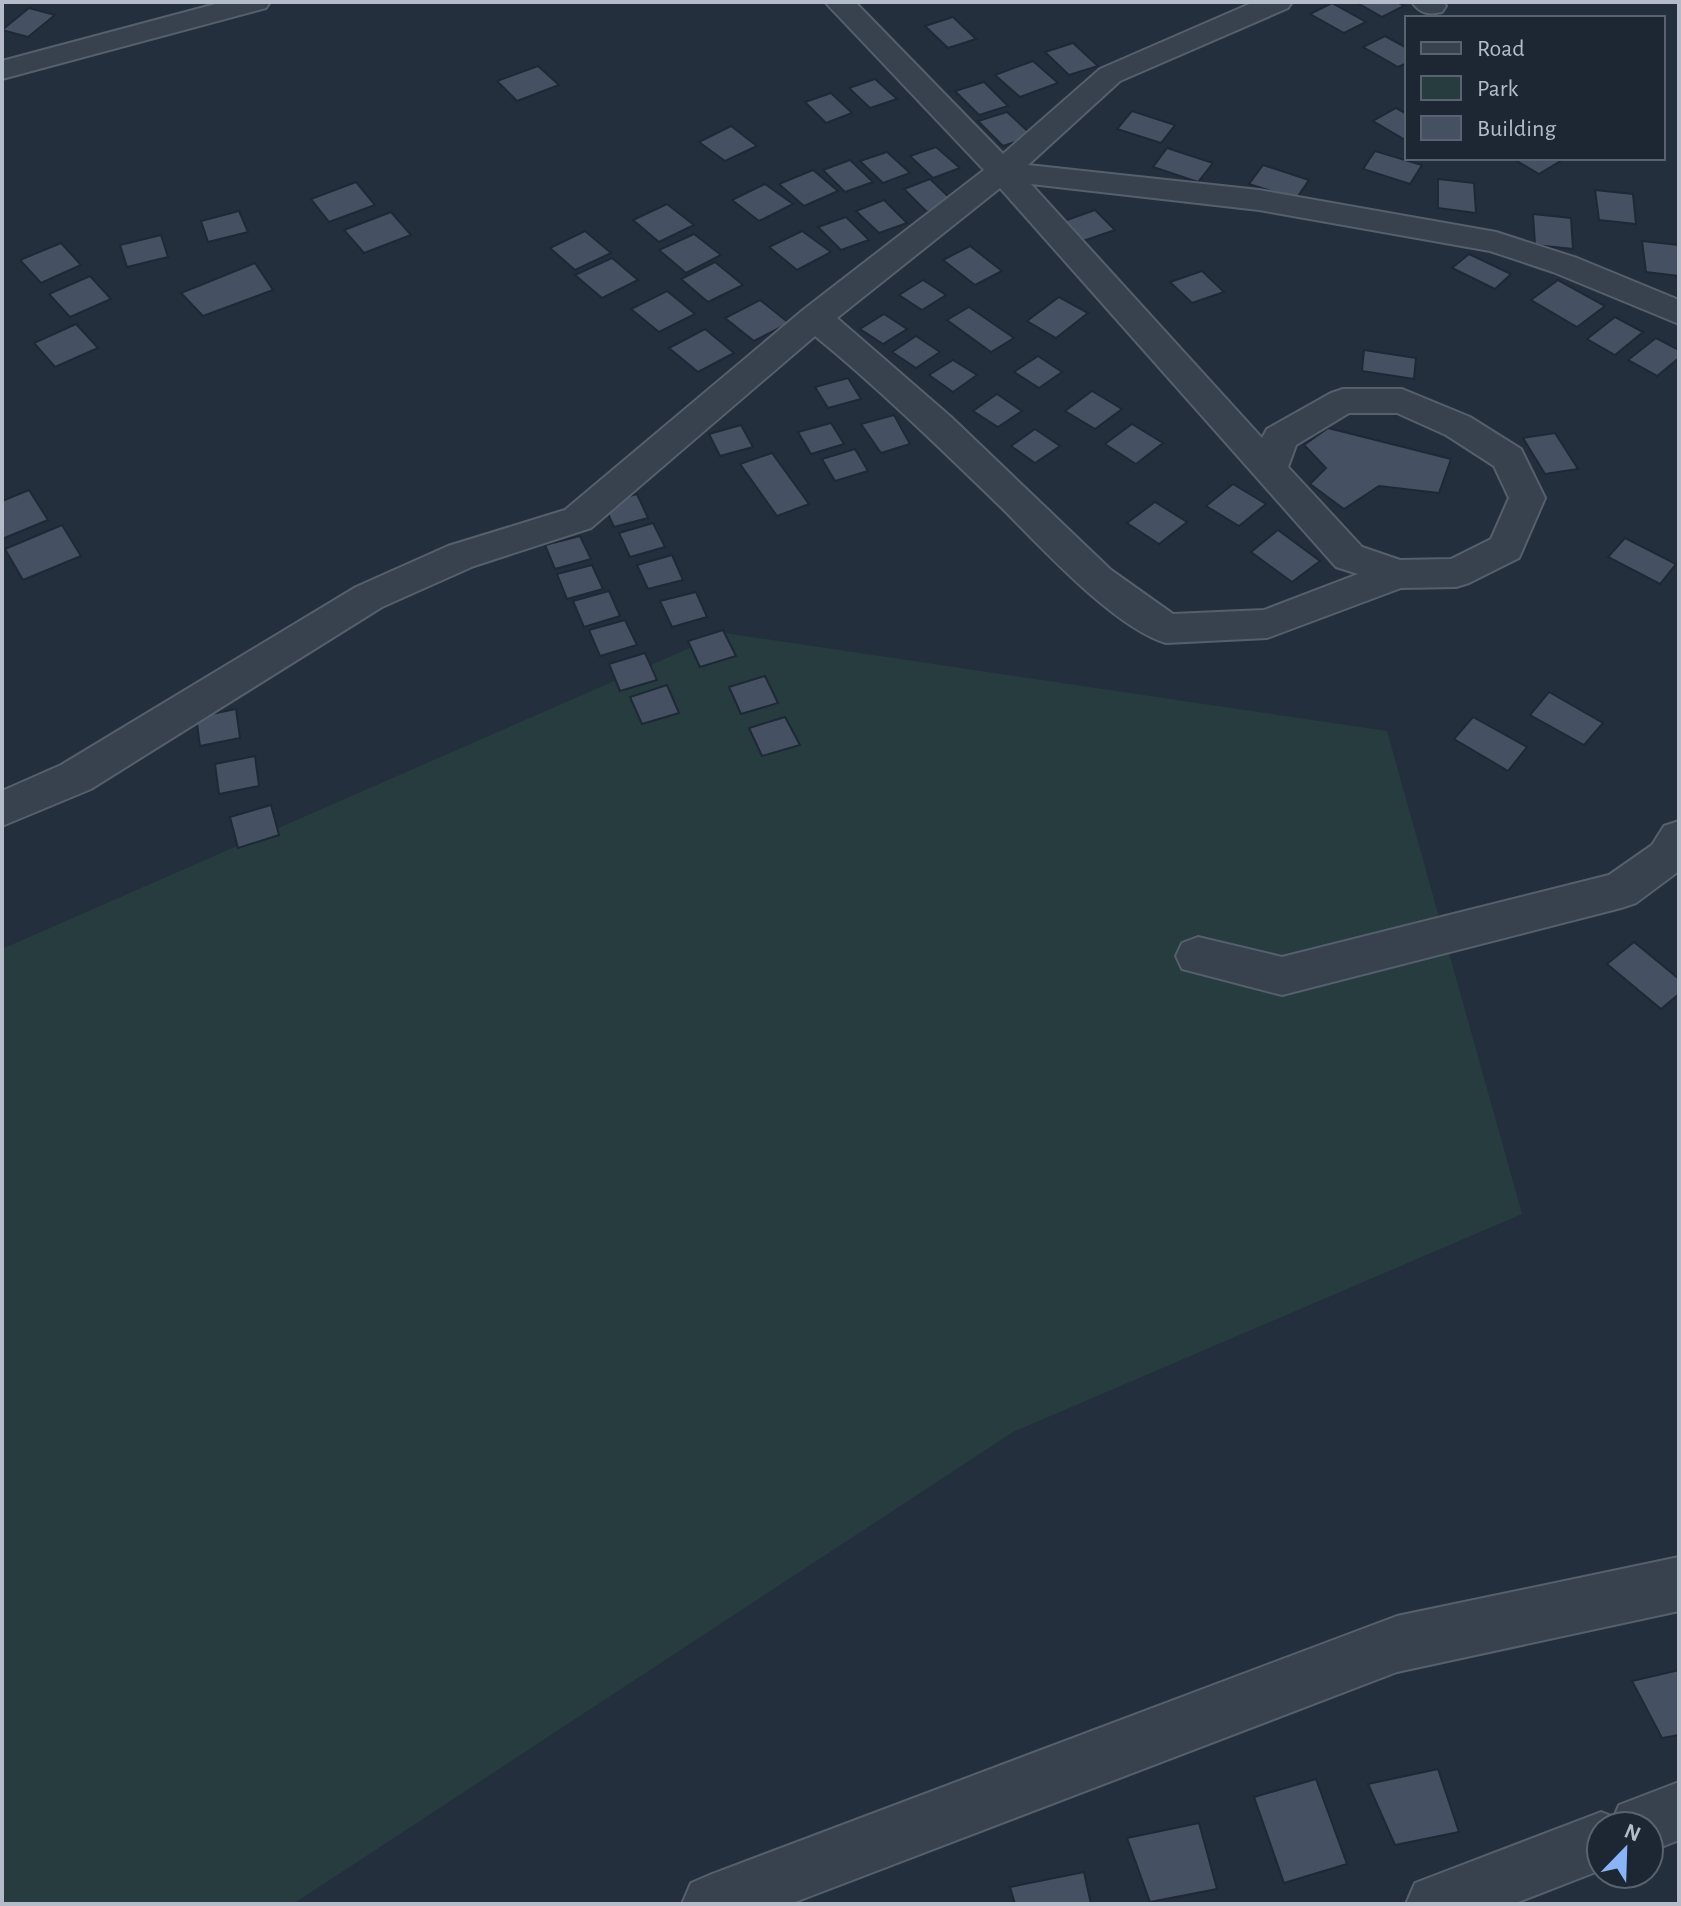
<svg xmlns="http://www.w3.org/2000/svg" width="1681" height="1906" font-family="'Alegreya Sans',sans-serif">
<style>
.green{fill:#263c3f}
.building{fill:#455162;stroke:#1f2835;stroke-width:2}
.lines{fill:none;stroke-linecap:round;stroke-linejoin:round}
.minor-casing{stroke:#565f6c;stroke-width:4}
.minor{fill:#38414e;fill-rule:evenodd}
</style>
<rect width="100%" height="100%" fill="#242f3e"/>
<!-- green -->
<polygon class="green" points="724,633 1387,731 1522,1214 1013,1432 293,1904 2,1904 2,949"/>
<!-- building -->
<g class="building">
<polygon points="1356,2 1397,2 1404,6 1382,17"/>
<polygon points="1332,3 1366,22 1344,33 1310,14"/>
<polygon points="29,8 55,15 28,37 2,30"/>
<polygon points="953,17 976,39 948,48 925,26"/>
<polygon points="1385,36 1407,48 1407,63 1398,67 1363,47"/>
<polygon points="1073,43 1098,66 1069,75 1045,52"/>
<polygon points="1033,61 1058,83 1020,97 995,75"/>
<polygon points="538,66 559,85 517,101 497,81"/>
<polygon points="875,79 897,99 870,108 849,88"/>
<polygon points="984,82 1008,106 979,115 955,91"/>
<polygon points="831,93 852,113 826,123 805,102"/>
<polygon points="1396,108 1407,114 1407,141 1373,121"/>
<polygon points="1132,111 1175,125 1161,143 1117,129"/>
<polygon points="1007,112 1033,136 1003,146 978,121"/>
<polygon points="731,126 757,146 725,161 699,142"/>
<polygon points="936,147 960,168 933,178 910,156"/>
<polygon points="1167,148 1213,163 1198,182 1153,167"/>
<polygon points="1375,151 1422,165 1410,184 1363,169"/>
<polygon points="887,152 910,173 883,183 860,161"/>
<polygon points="1512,158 1558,158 1562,160 1539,174"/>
<polygon points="850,160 873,182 845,192 823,170"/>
<polygon points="1263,165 1309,180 1296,199 1249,184"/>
<polygon points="813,170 838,191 804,206 779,184"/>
<polygon points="930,179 954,202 927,212 904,189"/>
<polygon points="1438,179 1474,183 1476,213 1438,208"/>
<polygon points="356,182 375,205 329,222 311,199"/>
<polygon points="765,184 793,204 759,221 732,200"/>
<polygon points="1595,190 1633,194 1636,224 1599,220"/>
<polygon points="884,200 907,223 879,233 856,211"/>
<polygon points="667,204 694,225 659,242 633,220"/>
<polygon points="1095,210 1115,230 1083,241 1064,221"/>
<polygon points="239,211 248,232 208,242 201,221"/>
<polygon points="391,212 411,235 364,253 344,230"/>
<polygon points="1533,214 1571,218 1573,249 1535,245"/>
<polygon points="846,217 869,240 841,250 818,227"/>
<polygon points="585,231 611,253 575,270 550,248"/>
<polygon points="802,231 831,252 797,270 769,247"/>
<polygon points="694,234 721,255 686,273 659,250"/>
<polygon points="161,235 168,257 127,267 120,245"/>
<polygon points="1642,241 1679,245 1679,276 1646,272"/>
<polygon points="61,243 81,265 41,283 20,260"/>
<polygon points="970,246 1002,271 975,285 943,260"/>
<polygon points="1469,254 1511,274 1495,289 1452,268"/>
<polygon points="612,258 638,280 602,298 575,275"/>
<polygon points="715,262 743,285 708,302 681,279"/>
<polygon points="255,263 273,290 203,316 181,293"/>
<polygon points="1202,271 1224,292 1192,303 1170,282"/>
<polygon points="90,276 111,299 70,317 49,294"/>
<polygon points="923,280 946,295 922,310 899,295"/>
<polygon points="1558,280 1605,306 1577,327 1531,300"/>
<polygon points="667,291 695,314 659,332 631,309"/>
<polygon points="1059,297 1088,313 1056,338 1027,321"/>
<polygon points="760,300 789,323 754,341 725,318"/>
<polygon points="969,307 1014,338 991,352 947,320"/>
<polygon points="884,314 907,329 883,344 860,329"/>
<polygon points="1615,317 1643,332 1615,355 1587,339"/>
<polygon points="76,324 98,348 55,367 34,343"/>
<polygon points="705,329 734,353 698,372 669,348"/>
<polygon points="916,336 940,352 916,368 892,352"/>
<polygon points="1656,338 1679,350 1679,358 1657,376 1628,360"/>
<polygon points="1364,350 1416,358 1414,379 1362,371"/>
<polygon points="1038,356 1062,372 1039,388 1014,372"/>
<polygon points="953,360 977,375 953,392 929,375"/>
<polygon points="848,378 861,399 828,408 815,387"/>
<polygon points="1092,391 1122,409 1095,429 1065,411"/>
<polygon points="997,394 1022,411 998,427 973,411"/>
<polygon points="894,415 910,444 881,453 861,424"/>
<polygon points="831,423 844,444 811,454 798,432"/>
<polygon points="1132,424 1163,443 1136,464 1105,444"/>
<polygon points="741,425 753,447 720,456 709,434"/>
<polygon points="1328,428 1451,459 1439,493 1379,486 1344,509 1310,484 1326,468 1304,445"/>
<polygon points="1035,429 1060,446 1035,463 1011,446"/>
<polygon points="1555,433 1578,469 1545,474 1523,438"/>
<polygon points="855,449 868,471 835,481 822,459"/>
<polygon points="772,453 809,504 777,516 740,464"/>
<polygon points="1233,484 1266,504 1239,526 1206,506"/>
<polygon points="29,490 48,520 2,539 2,501"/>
<polygon points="637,494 648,518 614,527 603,503"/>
<polygon points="1155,502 1187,522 1159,544 1127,523"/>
<polygon points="653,523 665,547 630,557 619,533"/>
<polygon points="62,525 81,556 23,580 5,549"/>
<polygon points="1278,530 1320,561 1292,582 1251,552"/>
<polygon points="580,536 591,559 555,569 545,545"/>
<polygon points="1625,538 1676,564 1660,584 1608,557"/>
<polygon points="672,555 683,580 648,589 637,565"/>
<polygon points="592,565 603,589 567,599 557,574"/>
<polygon points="609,591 620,616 584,627 573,601"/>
<polygon points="696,592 707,617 672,627 660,601"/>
<polygon points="625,620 637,645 600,656 589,630"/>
<polygon points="723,630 736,656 700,667 688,641"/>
<polygon points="645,653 657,680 620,691 609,664"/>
<polygon points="765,676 778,703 741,714 729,687"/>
<polygon points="667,685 679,713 642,724 630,697"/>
<polygon points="1549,692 1603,723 1584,745 1530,715"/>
<polygon points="236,709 240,738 200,746 196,717"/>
<polygon points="785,717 800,745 762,756 749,728"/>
<polygon points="1473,717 1527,747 1508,771 1454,739"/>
<polygon points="255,756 259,786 219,794 215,764"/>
<polygon points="271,805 279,835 238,848 230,817"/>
<polygon points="1634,942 1679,979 1679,994 1661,1009 1607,964"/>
<polygon points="1679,1670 1679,1735 1662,1738 1632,1681"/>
<polygon points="1438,1769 1459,1832 1395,1845 1368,1784"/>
<polygon points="1316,1779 1347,1864 1284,1883 1254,1797"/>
<polygon points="1199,1823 1217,1889 1150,1902 1127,1838"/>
<polygon points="1084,1872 1091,1904 1015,1904 1010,1887"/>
</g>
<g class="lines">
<!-- minor casing -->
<g class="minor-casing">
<g id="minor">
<polygon points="223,2 270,2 266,8 2,79 2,61"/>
<path d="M825,2h30l148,152 97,-85 154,-67h38l-4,6 -168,73 -92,84 231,25 237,42 81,26 102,42v24l-126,-52 -63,-21 -231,-41 -228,-26 231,254 5,-9 64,-36 12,-4h59l68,28 51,32 24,49 -26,60 -50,25 -13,4 -55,1 -134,50 -101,5c-52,-16 -123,-94 -163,-134 -61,-59 -122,-119 -188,-173l-224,192 -117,38 -92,41 -291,182 -89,37v-35l59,-26 295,-178 92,-41 117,-36 238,-200 181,-140zM1000,188l336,379 22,7 -94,36 -91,4 -62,-44 -160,-153 -114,-99zM1349,413h48l49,22 48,31 15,32 -18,41 -40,20 -51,1 -38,-13 -74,-80 8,-22z"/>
<path d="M1412,2h31l3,4 -4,6c-13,3 -22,2 -30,-10z"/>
<polygon points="1679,821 1679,871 1636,903 1621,908 1282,995 1182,969 1176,956 1182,943 1198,937 1282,957 1609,875 1652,845 1664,826"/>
<polygon points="1679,1557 1679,1611 1397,1672 790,1904 682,1904 691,1883 712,1874 1397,1616"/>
<polygon points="1679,1782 1679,1840 1649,1852 1649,1826 1601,1826 1601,1870 1513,1904 1406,1904 1415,1883 1601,1812 1614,1817 1619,1805"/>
</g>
</g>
<!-- minor -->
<use href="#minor" class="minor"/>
</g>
<!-- border -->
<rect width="1681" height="1906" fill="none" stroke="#b4bcc9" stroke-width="8"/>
<!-- legend -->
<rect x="1405" y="16" width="260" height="144" fill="#1d2633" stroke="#59626f" stroke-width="2"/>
<rect x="1421" y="42" width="40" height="12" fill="#38414e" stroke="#59626f" stroke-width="2"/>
<text x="1477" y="56" font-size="24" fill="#b4bcc9">Road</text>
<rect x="1421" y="76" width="40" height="24" fill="#263c3f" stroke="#59626f" stroke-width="2"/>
<text x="1477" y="96" font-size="24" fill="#b4bcc9">Park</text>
<rect x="1421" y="116" width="40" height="24" fill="#455162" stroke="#59626f" stroke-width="2"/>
<text x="1477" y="136" font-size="24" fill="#b4bcc9">Building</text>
<!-- north arrow -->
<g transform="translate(1625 1850) rotate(23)"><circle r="38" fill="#1d2633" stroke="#59626f" stroke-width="2"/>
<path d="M0-6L14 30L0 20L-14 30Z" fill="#8ab4f8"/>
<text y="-12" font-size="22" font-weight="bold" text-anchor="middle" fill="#b4bcc9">N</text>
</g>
</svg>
